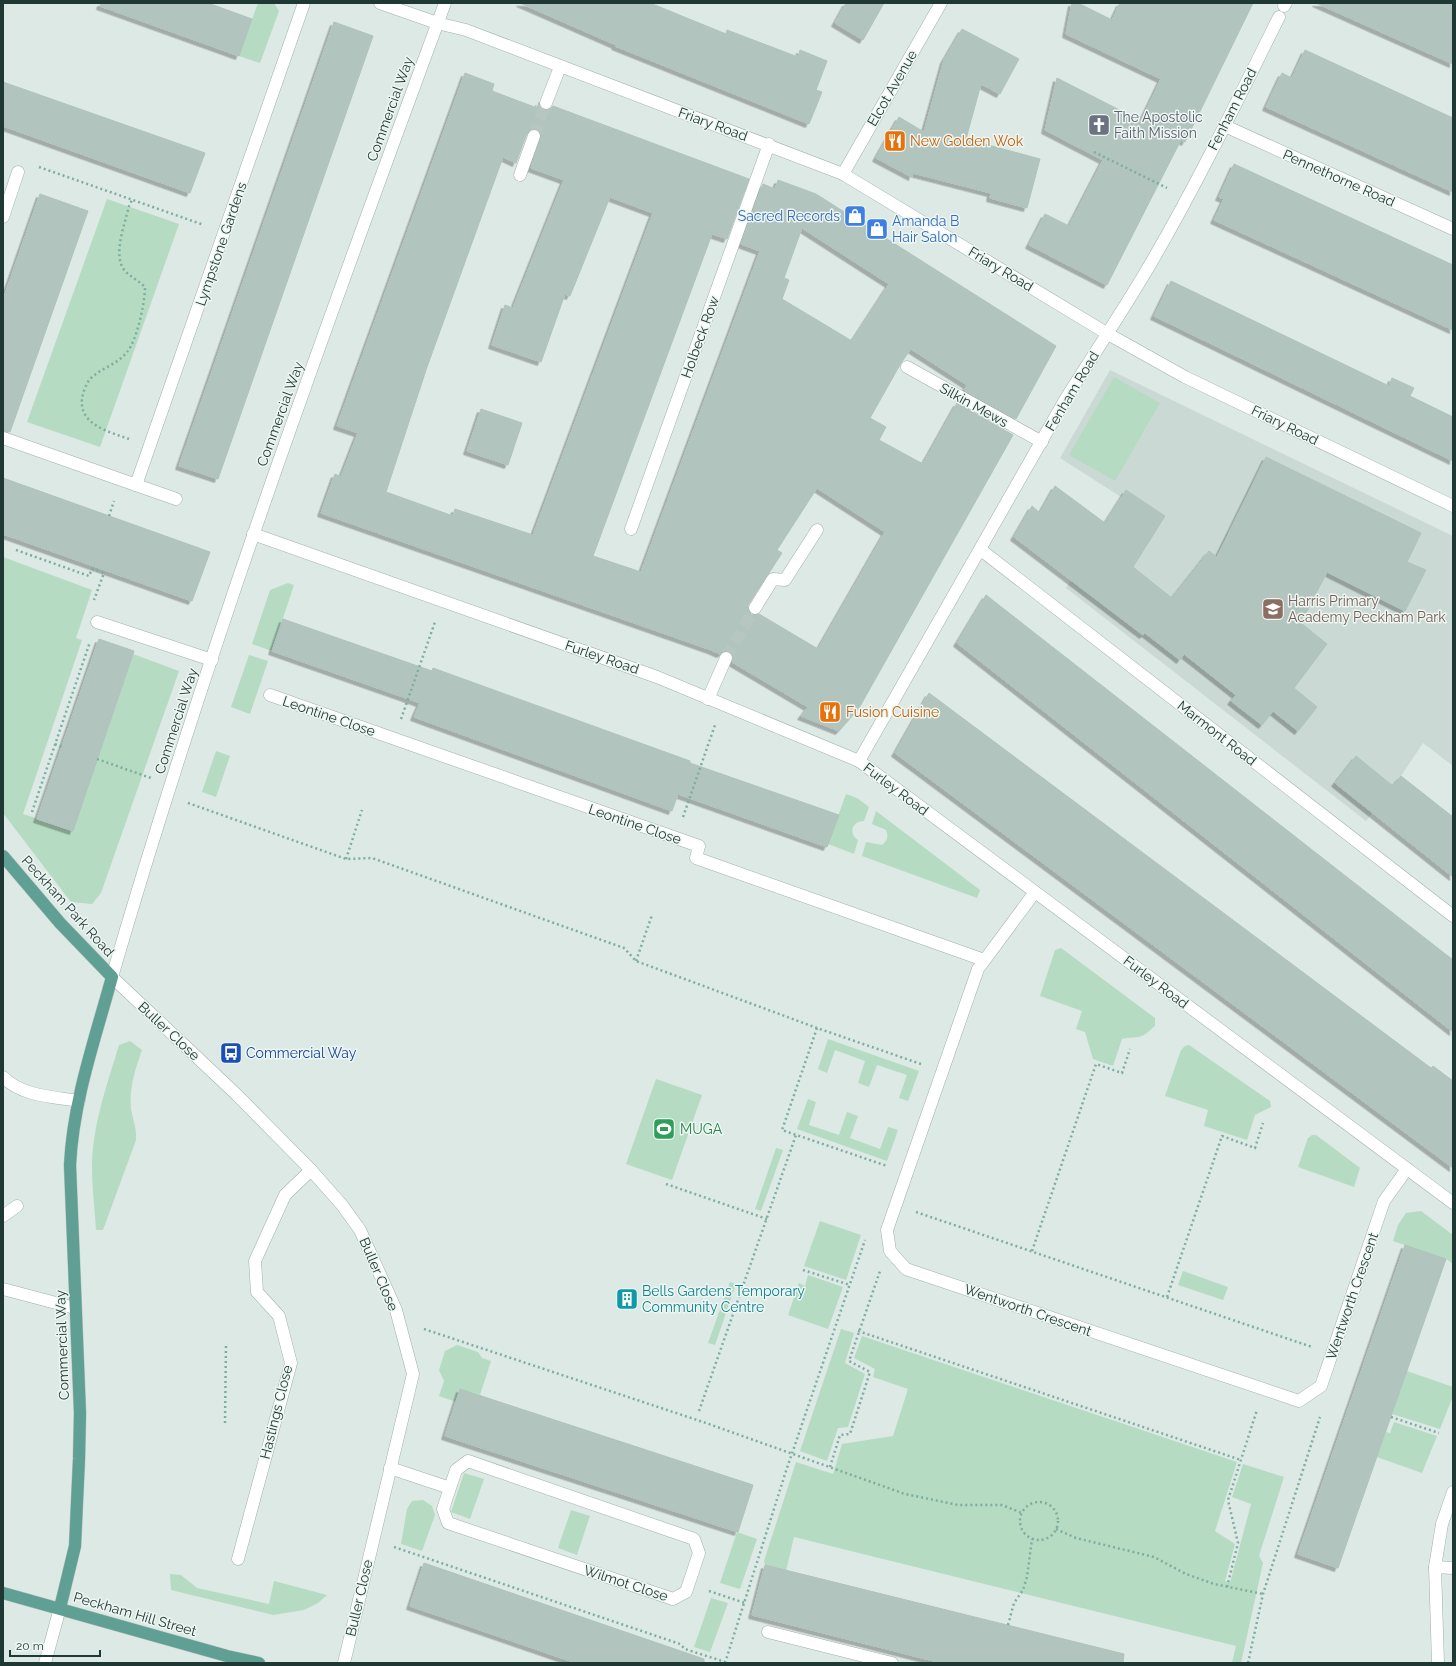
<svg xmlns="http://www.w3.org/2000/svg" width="1456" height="1666" font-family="Raleway,sans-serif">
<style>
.built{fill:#cbd9d4}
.green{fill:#b5dbc2}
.building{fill:#b2c4be;stroke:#afc3bc;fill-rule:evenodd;filter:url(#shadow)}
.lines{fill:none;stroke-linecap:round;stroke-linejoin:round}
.minor-tunnel{stroke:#b7c6c1;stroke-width:12;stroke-dasharray:12 6;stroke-linecap:butt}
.minor-casing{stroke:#a0b0ab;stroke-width:13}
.major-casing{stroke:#bcc3c2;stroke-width:13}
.path{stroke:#7dada1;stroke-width:2.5;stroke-dasharray:2 3;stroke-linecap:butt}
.minor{stroke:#fff;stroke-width:12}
.major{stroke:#60a094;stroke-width:12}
.labels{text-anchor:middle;stroke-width:3;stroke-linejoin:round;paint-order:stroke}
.street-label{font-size:14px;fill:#1f3833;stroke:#edf6f2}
.worship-label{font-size:14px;fill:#5b616d;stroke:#edf6f2;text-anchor:start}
.food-label{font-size:14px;fill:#c56008;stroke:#edf6f2;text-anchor:start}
.shop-label{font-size:14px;fill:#366cbe;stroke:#edf6f2;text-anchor:end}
.education-label{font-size:14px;fill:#785e54;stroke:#edf6f2;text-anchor:start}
.transit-label{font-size:14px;fill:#164399;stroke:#edf6f2;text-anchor:start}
.leisure-label{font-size:14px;fill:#27864d;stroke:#edf6f2;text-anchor:start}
.culture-label{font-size:14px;fill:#0d838f;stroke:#edf6f2;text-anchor:start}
</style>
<defs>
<filter id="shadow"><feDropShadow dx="-3.5" dy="3.5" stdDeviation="0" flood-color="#0004"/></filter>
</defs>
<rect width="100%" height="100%" fill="#dde9e4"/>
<!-- built -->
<polygon class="built" points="1110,370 1453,536 1453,766 1423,743 1401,776 1366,821 1066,588 1121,497 1060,458"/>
<!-- green -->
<g class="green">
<polygon points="258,3 274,3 279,11 260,63 239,56"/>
<polygon points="107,199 179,224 100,447 27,422"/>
<polygon points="1114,377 1160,403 1115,481 1069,455"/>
<polygon points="3,557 92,590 76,638 82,640 23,814 73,830 133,654 179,671 101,893 92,904 71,902 3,813"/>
<polygon points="288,583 294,585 272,651 252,644 270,590"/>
<polygon points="249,655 268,661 250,714 231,707"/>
<polygon points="216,751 230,756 216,797 202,792"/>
<path d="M846,794l11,4 12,9 -5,14c-12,0 -16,12 -6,19l-4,14 -26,-10z"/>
<path d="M876,811l104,79 -3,8 -115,-42 4,-14 16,3c5,-4 7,-8 4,-15l-14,-6z"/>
<path d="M1061,948l94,70v8c-5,4 -10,10 -17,11 -6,1 -10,0 -16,2l-9,27 -20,-7 -8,-27 -9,-3 6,-18 -42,-15 15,-46z"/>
<polygon points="828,1039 919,1071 908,1101 899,1098 907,1075 877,1065 869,1087 858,1083 865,1061 835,1050 827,1073 818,1069"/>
<path d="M130,1041l12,9c-7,19 -13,39 -11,59 2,11 6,20 5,31l-33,90h-7c-1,-20 -4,-41 -4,-62 0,-42 15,-83 27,-123z"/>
<polygon points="1189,1045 1270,1101 1271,1107 1255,1115 1247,1140 1204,1126 1208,1110 1165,1096 1181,1050 1185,1046"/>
<polygon points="656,1079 702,1095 672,1180 626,1164"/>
<polygon points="808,1099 816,1102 809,1125 839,1135 847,1112 858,1116 850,1138 880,1149 888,1127 898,1130 887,1161 797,1129"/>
<polygon points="1312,1135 1316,1135 1360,1168 1354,1187 1298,1167 1308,1138"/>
<polygon points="776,1148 783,1150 761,1211 755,1209"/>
<polygon points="1421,1211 1453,1235 1453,1264 1446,1259 1393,1241 1398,1225 1406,1213"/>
<polygon points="820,1221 861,1235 846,1280 804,1266"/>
<polygon points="1183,1271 1228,1287 1223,1300 1178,1285"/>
<polygon points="808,1275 843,1287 828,1329 788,1315 799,1283 805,1286"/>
<polygon points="730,1282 736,1284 715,1345 708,1343"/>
<polygon points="841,1329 854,1333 845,1363 865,1374 848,1427 838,1428 827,1461 800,1451"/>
<polygon points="862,1336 1237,1462 1215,1531 1235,1544 1225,1581 1230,1583 1251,1504 1232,1497 1243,1464 1284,1477 1259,1556 1263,1563 1241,1663 1232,1663 1236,1646 794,1537 786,1571 765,1565 764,1561 796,1462 833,1474 842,1444 893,1436 908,1389 873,1377 875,1369 854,1358"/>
<polygon points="457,1345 478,1352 482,1358 491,1361 480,1395 460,1389 456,1402 439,1396 444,1381 439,1370 445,1351"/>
<polygon points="1407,1371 1453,1387 1453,1396 1440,1429 1392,1414"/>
<polygon points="1394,1422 1437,1436 1422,1473 1377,1457 1386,1432 1390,1433"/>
<polygon points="464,1473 484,1479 470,1519 451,1512"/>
<polygon points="423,1500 432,1506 435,1515 422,1551 401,1544 407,1509 412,1501"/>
<polygon points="571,1510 590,1516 577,1555 558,1548"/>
<polygon points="737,1532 757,1539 740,1589 720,1583"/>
<polygon points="170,1574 181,1575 197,1588 269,1604 274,1581 327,1595 318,1603 304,1610 273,1615 171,1590"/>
<polygon points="711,1598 728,1603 710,1652 694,1647"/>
</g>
<!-- building -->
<g class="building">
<polygon points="101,3 208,3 252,19 239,56 100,6"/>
<polygon points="520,3 650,3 726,34 727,30 798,57 800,50 827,61 816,90 822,92 809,124 615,46 616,45"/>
<polygon points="846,3 884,3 863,40 835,23"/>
<polygon points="1072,3 1078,3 1112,20 1120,3 1253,3 1185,142 1181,140 1107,285 1029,245 1045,214 1069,226 1103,160 1045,130 1057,78 1141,121 1161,79 1066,34"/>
<polygon points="1316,3 1453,3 1453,64 1390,36"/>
<polygon points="334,22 373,36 218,479 179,466"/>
<polygon points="962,29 1019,59 1000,94 981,84 966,139 1040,159 1027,208 990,198 991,193 913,173 912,177 876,158 899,117 924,132 944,60"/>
<polygon points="1305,50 1453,118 1453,192 1266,107 1282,73 1292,78"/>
<path d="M465,73l29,11 -2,7 45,17 2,-6 1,5 4,3h4l5,-4 196,73 -22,60 -15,-5 -119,322 48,16 119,-321 -19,-7 22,-60 12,5 3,-9 38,14 240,152 -40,73 -52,-29 3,-5 -56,-36 -10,14 -31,55 16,9 -7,13 44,24 34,-61 56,32 -154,273 -20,23 -38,-15 7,-9 -76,-45 1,-5 -4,-6h-4l-5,3 -9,-4 -390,-137 14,-39 6,3 17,-44 -21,-7zM533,129l6,2 2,4 -10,33 33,12 -51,128 -8,-3 -13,40 49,17 24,-68 5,2 40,-99 43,16 -120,322 -78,-26 -2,7 -67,-24 41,-125 76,-210 13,6 11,-30zM802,228l87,56 -37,57 -70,-42 7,-19 -5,-2zM817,488l68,44 -67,117 -59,-35 -8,1 -3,-7v-3l34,-52 -5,-3z"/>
<polygon points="3,82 205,153 190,193 3,126"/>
<polygon points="1234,164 1453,265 1453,330 1214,220 1224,199 1219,197"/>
<polygon points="40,194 88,211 10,432 3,431 3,300"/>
<polygon points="1171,281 1389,386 1392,378 1414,388 1410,396 1453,417 1453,461 1154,316"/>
<polygon points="481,409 522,423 508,465 467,451"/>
<polygon points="1266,457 1421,533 1407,562 1426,570 1405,611 1327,572 1301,623 1327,644 1294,688 1317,707 1298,731 1273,711 1262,725 1231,701 1236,695 1184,654 1180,660 1145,633 1143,635 1014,537 1032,506 1040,513 1055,486 1105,523 1126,490 1165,516 1133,567 1172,598 1209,551 1217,557"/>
<polygon points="3,478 210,552 192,601 3,534"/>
<polygon points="986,595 1453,960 1453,1032 957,643"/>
<polygon points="283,619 432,671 433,668 690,761 690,763 839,815 827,847 678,794 672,811 414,717 420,703 272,651"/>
<polygon points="99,639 134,651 73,831 37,819"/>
<polygon points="929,693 1431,1068 1433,1066 1453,1081 1453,1168 895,753"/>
<polygon points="1356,756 1393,786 1401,776 1453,817 1453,877 1335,783"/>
<polygon points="1405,1245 1446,1259 1338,1568 1298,1554"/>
<polygon points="460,1389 753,1485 738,1532 445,1436"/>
<polygon points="424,1563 704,1659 704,1663 576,1663 410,1606"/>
<polygon points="765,1565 1124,1654 1123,1663 942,1663 752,1615"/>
</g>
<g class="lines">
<!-- minor-tunnel -->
<g class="minor-tunnel">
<polyline points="534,136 546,103"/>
<polyline points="726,658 755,608"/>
</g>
<!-- minor casing -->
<g class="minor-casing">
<g id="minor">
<polyline points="380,3 437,23 466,30 843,174 1108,334 1185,377 1453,506"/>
<polyline points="1284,6 1286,3"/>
<polyline points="546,103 560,67"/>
<polyline points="1225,126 1453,229"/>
<polyline points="843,174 941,3"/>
<polyline points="520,175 534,136"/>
<polyline points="3,217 18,172"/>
<polyline points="907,367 1042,442"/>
<polyline points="3,438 136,485 304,3"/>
<polyline points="136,485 176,499"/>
<polyline points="631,529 769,144"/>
<polyline points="253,534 657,677 859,761 1453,1203"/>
<polyline points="981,550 1453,916"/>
<polyline points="755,608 773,579 785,580 817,530"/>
<polyline points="97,622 212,660"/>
<polyline points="270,695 699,846 696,858 984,960"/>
<polyline points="708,699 726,658"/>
<path d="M859,761l206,-361c30,-48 62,-95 90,-144 45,-78 84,-159 124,-239"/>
<polyline points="1035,892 978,969 887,1230 890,1251 906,1269 1299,1401 1321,1386 1384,1201 1407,1169"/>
<path d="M3,1077c18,19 51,20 76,24"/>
<polyline points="3,1216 17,1206"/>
<polyline points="3,1289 75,1308"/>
<polyline points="390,1468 450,1488 443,1509 448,1523 673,1599 686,1592 699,1553 694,1539 468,1461 456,1470 450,1488"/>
<polyline points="238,1559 291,1363 279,1316 257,1292 255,1261 285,1195 311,1170"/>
<polyline points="1435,1567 1453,1568"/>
<polyline points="768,1632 892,1663"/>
<polyline points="45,1663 60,1608"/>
<path d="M344,1663l69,-289 -17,-64 -36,-80 -18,-25 -31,-35 -74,-75 -125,-118c96,-330 214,-652 333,-974"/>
<polyline points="1438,1663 1435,1567 1442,1524 1453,1492"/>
</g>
</g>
<!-- major casing -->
<g class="major-casing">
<g id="major">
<path d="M3,856l57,67 52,54c-17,62 -39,124 -42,188l10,248 -1,46 -4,87 -15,62"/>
<polyline points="3,1593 227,1656 259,1663"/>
</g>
</g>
<!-- path -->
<g class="path">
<polyline points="1094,152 1167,188"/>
<polyline points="39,167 204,225"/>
<path d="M129,439c-19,-7 -50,-14 -47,-40 1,-7 4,-15 8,-20 11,-11 28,-15 37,-27 10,-12 18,-49 18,-65 -6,-6 -14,-10 -20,-16 -13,-15 0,-47 4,-65l3,-6"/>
<polyline points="109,516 114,501"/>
<polyline points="16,550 89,576 92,569 104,573 94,600"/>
<polyline points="401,719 435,622"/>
<polyline points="55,744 62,747"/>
<polyline points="97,759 151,778"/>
<polyline points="188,803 346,859 372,858 624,948 636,961 817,1028 921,1064"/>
<polyline points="32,812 90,642"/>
<polyline points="683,817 715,725"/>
<polyline points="346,859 362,810"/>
<polyline points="636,961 652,915"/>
<polyline points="817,1028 782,1130 887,1166"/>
<polyline points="666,1184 767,1219"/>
<polyline points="916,1212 1312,1347"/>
<polyline points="1032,1251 1096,1064 1122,1073 1130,1049"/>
<polyline points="803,1270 850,1285"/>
<polyline points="1167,1297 1222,1136 1255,1148 1263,1123"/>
<polyline points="424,1329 706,1423 905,1494 958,1505 1002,1505 1022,1513"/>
<polyline points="858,1331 1241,1460"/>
<polyline points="699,1411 796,1135"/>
<polyline points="1391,1417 1439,1433"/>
<polyline points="225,1423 226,1343"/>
<polyline points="830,1467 840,1435 850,1434 870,1372 849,1361 880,1271"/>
<circle cx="1039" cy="1521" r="19"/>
<polyline points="1056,1529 1076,1538 1154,1557 1186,1574 1214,1584 1263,1594"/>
<polyline points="394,1547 680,1644 685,1649 725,1662"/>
<polyline points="1227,1587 1238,1543 1228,1500 1257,1410"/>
<polyline points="709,1591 745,1603"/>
<polyline points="1008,1625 1014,1603 1023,1590 1027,1577 1032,1539"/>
<polyline points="725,1663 786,1471 865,1240"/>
<polyline points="1248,1663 1263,1594 1320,1417"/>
</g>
<!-- minor -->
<use href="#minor" class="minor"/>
<!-- major -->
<use href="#major" class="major"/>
</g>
<!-- icons -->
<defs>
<g id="church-square" transform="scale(1.15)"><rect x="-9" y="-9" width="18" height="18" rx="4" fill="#6b7280" stroke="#edf6f2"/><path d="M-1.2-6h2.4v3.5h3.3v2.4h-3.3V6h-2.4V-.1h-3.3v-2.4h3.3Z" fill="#fff"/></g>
<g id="restaurant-square" transform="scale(1.15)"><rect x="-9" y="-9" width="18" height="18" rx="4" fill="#e8710a" stroke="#edf6f2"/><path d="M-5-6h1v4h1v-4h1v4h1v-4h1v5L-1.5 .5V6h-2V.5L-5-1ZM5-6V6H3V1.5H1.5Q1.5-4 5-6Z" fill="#fff"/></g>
<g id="shop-square" transform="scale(1.15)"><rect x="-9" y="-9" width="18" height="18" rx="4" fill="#3f7fe0" stroke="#edf6f2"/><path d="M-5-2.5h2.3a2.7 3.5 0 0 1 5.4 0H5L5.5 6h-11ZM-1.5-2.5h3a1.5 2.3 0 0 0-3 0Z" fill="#fff"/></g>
<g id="school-square" transform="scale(1.15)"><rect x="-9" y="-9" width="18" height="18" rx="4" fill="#8d6e63" stroke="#edf6f2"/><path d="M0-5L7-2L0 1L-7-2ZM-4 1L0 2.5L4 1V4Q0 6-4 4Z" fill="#fff"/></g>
<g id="bus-square" transform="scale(1.15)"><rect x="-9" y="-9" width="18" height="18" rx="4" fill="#1a4fb4" stroke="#edf6f2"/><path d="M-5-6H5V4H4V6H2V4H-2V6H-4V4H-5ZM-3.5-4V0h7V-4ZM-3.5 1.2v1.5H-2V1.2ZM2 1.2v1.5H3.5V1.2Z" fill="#fff"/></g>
<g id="stadium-square" transform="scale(1.15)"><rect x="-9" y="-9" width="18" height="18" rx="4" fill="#2e9e5b" stroke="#edf6f2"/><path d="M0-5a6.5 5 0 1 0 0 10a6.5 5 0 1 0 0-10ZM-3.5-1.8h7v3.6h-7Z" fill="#fff"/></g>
<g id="building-square" transform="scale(1.15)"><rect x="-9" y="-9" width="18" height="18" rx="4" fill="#0f9aa8" stroke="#edf6f2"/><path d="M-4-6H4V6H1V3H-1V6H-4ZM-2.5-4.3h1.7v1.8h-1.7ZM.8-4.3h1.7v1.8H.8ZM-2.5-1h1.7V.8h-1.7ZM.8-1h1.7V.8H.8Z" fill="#fff"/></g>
</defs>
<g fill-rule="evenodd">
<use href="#church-square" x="1099" y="125"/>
<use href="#restaurant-square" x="895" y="141"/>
<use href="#shop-square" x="855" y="216"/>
<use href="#shop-square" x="877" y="229"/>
<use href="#school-square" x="1273" y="609"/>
<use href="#restaurant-square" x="830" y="712"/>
<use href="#bus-square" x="231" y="1053"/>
<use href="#stadium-square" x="664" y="1129"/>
<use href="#building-square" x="627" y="1299"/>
</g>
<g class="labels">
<!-- street labels -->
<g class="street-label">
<text transform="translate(892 88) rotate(-60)" y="5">Elcot Avenue</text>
<text transform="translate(390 109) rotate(-70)" y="5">Commercial Way</text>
<text transform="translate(1232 109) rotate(-63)" y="5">Fenham Road</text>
<text transform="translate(713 124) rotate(20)" y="5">Friary Road</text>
<text transform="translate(1339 178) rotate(24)" y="5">Pennethorne Road</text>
<text transform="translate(221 244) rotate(-71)" y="5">Lympstone Gardens</text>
<text transform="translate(1001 269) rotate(31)" y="5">Friary Road</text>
<text transform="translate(700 337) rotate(-70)" y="5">Holbeck Row</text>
<text transform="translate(1072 391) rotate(-59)" y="5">Fenham Road</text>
<text transform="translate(974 405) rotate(29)" y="5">Silkin Mews</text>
<text transform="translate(280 414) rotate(-70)" y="5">Commercial Way</text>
<text transform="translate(1285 425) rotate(26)" y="5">Friary Road</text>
<text transform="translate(602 657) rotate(19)" y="5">Furley Road</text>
<text transform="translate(329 716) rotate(19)" y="5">Leontine Close</text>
<text transform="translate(176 721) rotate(-72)" y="5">Commercial Way</text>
<text transform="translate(1217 733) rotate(38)" y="5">Marmont Road</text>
<text transform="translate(896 789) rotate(37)" y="5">Furley Road</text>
<text transform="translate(635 824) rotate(19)" y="5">Leontine Close</text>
<text transform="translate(68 906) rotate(48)" y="5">Peckham Park Road</text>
<text transform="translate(1156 982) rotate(37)" y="5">Furley Road</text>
<text transform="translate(169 1031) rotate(43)" y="5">Buller Close</text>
<text transform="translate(379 1274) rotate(67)" y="5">Buller Close</text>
<text transform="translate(1352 1296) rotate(-71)" y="5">Wentworth Crescent</text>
<text transform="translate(1028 1310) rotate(19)" y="5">Wentworth Crescent</text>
<text transform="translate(62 1345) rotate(-92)" y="5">Commercial Way</text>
<text transform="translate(276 1412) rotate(-76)" y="5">Hastings Close</text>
<text transform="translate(626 1583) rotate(18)" y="5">Wilmot Close</text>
<text transform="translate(359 1598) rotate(-77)" y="5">Buller Close</text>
<text transform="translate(135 1614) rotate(16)" y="5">Peckham Hill Street</text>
</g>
<!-- worship labels -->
<g class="worship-label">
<text x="1114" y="122">The Apostolic<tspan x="1114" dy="16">Faith Mission</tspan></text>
</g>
<!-- food labels -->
<g class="food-label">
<text x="910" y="146">New Golden Wok</text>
<text x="846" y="717">Fusion Cuisine</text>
</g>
<!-- shop labels -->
<g class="shop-label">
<text x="840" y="221">Sacred Records</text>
<text x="892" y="226" text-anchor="start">Amanda B<tspan x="892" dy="16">Hair Salon</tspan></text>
</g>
<!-- education labels -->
<g class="education-label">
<text x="1288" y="606">Harris Primary<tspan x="1288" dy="16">Academy Peckham Park</tspan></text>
</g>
<!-- transit labels -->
<g class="transit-label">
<text x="246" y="1058">Commercial Way</text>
</g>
<!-- leisure labels -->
<g class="leisure-label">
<text x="680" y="1134">MUGA</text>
</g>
<!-- culture labels -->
<g class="culture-label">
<text x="642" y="1296">Bells Gardens Temporary<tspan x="642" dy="16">Community Centre</tspan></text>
</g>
</g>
<!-- border -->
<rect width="1456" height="1666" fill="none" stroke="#1f3833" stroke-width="8"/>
<!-- scale -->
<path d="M10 1650v6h90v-6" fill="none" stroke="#1f3833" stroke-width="2"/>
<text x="16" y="1650" font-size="12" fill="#1f3833" stroke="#edf6f2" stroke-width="3" paint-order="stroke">20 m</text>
</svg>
